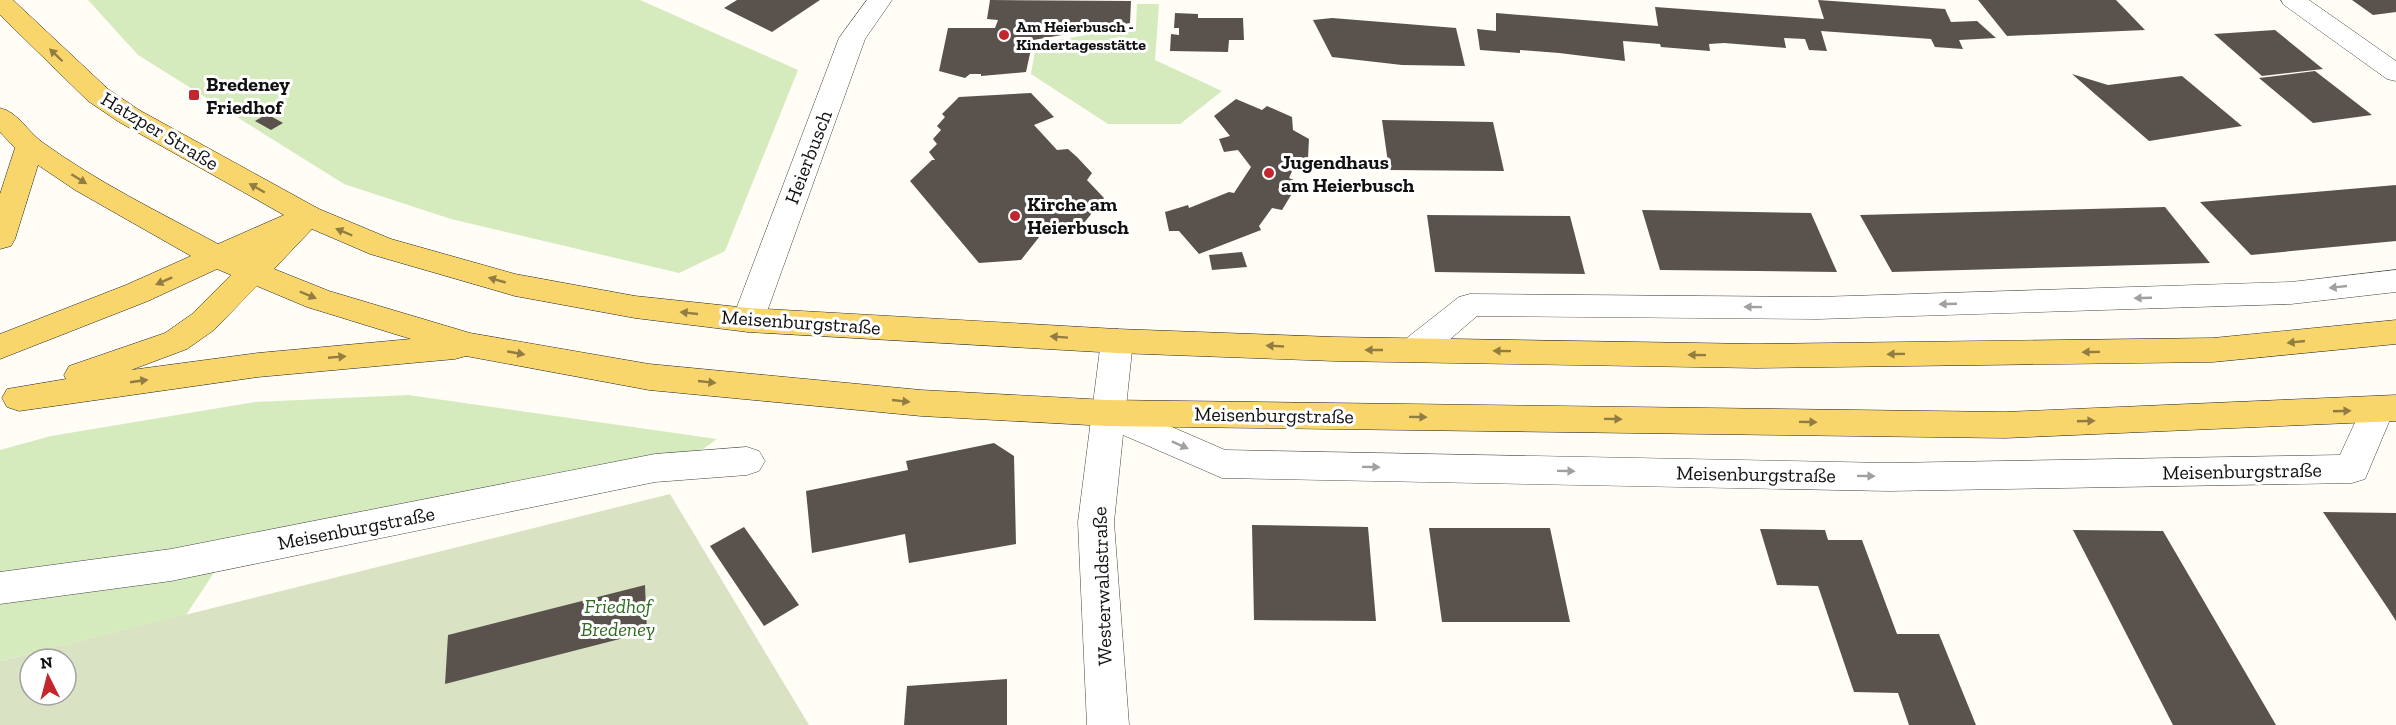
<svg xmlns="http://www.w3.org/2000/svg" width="2396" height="725" font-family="'Zilla Slab',serif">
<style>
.green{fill:#d5ebbd}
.cemetery{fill:#d9e3c4;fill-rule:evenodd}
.building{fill:#5a524d}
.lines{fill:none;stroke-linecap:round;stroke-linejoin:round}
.minor-casing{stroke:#444;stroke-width:1}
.major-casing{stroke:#222;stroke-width:1}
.minor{fill:#fff;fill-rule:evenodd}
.major{fill:#f9d66b;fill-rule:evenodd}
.oneway{fill:#917d42}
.oneway2{fill:#a0a0a0}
.poi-dot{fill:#c4262e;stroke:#fff;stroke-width:2}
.labels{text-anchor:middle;stroke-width:6;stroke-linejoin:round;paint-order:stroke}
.far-poi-label{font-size:16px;font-weight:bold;fill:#111;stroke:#fff;text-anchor:start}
.poi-label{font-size:20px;font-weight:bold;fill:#111;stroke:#fff;text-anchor:start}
.street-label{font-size:20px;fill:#111;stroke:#fff}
.park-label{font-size:20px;font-style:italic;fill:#2f6b1f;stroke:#fff}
</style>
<rect width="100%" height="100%" fill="#fffdf5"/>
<!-- green -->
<g class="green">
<polygon points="88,0 640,0 798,70 725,251 679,273 451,219 344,184 138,55"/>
<polygon points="1137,4 1159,4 1155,60 1222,91 1180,124 1108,124 1031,74 1036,44 1136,26"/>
<polygon points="408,395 717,439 703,449 233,544 186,615 0,661 0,450 51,436 255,402"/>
</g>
<!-- cemetery -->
<path class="cemetery" d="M670,494l139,231h-809v-64zM30,659h36v36h-36z"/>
<!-- building -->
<g class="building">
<polygon points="737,0 820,0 772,32 724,8"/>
<polygon points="990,0 1131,1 1130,23 1022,42 1021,49 1031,49 1026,72 981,76 981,74 970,74 965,78 939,71 948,28 995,28 998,20 987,19"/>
<polygon points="1818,0 1945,9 1951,22 1977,21 1996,38 1959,40 1963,49 1935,47 1931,39 1821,31 1827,51 1809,50 1805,39 1784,38 1786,48 1724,43 1709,44 1710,51 1661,47 1660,44 1623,41 1625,61 1559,53 1520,50 1520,53 1480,50 1477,29 1496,31 1496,13 1658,26 1655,7 1824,19"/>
<polygon points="1978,0 2116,0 2145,30 2007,36"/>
<polygon points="2352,0 2396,0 2396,12 2373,15"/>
<polygon points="1175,13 1198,14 1198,18 1243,18 1244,40 1229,40 1228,52 1170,51 1171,34 1179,35 1179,28 1174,28"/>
<polygon points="1332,18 1456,28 1465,66 1402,65 1332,57 1313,20"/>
<polygon points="2275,30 2323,69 2262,76 2214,34"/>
<polygon points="2315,71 2372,115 2313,123 2259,78"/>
<polygon points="2072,74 2108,85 2182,76 2242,126 2149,141"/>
<polygon points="1031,93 1054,117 1034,125 1057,150 1068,149 1077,157 1092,173 1087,180 1104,198 1075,234 1040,236 1021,260 979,263 910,181 932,160 935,160 929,152 937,144 933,139 941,130 937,126 945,117 942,114 959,97"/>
<polygon points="1236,99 1262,110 1267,106 1292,117 1293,130 1309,139 1308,158 1298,158 1289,178 1299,182 1282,210 1272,208 1259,226 1261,230 1199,254 1179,231 1169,231 1165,212 1188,205 1189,208 1229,192 1234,193 1251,167 1238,150 1224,152 1219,139 1230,136 1214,116"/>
<polygon points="267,114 283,123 271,130 255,121"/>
<polygon points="1382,120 1493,122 1504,171 1389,170"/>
<polygon points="2396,185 2396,241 2251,255 2200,202"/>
<polygon points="2165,207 2210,263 1892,272 1860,215"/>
<polygon points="1642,210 1811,213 1837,272 1660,270"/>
<polygon points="1427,215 1570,216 1585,274 1435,272"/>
<polygon points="1242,252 1247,267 1212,270 1209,255"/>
<polygon points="994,443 1014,456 1016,544 909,563 905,534 812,553 806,491 908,470 906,461"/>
<polygon points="2323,512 2396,513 2396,621 2389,610"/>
<polygon points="1252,525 1368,527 1376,621 1254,620"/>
<polygon points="744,527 799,605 764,626 710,546"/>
<polygon points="1429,528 1550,528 1570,622 1442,622"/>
<polygon points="1760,529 1825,530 1828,540 1862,540 1897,634 1939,634 1976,725 1909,725 1898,693 1854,692 1818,586 1777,585"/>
<polygon points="2073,530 2163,531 2276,725 2173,725"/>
<polygon points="645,585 647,632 445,684 448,635"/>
<polygon points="1007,679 1007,725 904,725 907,686"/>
</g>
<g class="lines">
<!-- minor casing -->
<g class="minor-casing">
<g id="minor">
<polygon points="867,0 892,0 865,39 764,320 759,328 748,332 737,328 732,320 839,38"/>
<polygon points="2281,0 2309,0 2396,61 2396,81 2387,79 2284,5"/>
<polygon points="2396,270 2396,292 2291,304 1818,319 1477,316 1427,359 1415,362 1403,359 1399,350 1403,341 1459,297 1470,294 1818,297 2291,282"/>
<polygon points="1117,329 1128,333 1133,341 1126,407 1225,450 1889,463 2340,455 2365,401 2377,397 2389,401 2394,410 2365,479 2352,483 1889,491 1222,478 1123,435 1114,522 1129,725 1087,725 1078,522 1101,341 1106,333"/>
<polygon points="747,447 759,451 765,461 759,471 747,475 655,482 171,581 0,604 0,572 171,549 655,454"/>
</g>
</g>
<!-- major casing -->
<g class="major-casing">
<path id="major" d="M0,0h13l95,89 31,21 180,99 72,30 124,35 120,22 113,12 369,21 217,8 422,7 457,-6 183,-18v24l-183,18 -457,6 -422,-7 -217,-8 -369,-21 -113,-14 -120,-22 -145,-42 -58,-25 -38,40 55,22 141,42 179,31 272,26 186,10 898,12 391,-17v26l-391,17 -898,-12 -186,-10 -272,-26 -183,-34 -11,3 -197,18 -239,34 -12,-4 -5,-9 5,-9 59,-10 -2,-4 5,-9 96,-33 27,-19 39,-39 -14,-6 -69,32 -148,58v-25l126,-49 65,-29 -116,-66 -37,-25 -23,74 -4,7 -11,3v-55l15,-46 -15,-16v-24c18,4 27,23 42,34 55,40 117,70 176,102l66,-29 -165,-93 -31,-21 -88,-86zM257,286l50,21 104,32 -153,14 -127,17 56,-21 27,-19z"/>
</g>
<!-- minor -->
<use href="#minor" class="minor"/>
<!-- major -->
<use href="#major" class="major"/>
</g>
<!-- one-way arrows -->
<defs><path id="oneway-solid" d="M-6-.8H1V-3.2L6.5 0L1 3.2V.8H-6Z" transform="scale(1.5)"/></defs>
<g class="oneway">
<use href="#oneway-solid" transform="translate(56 55) rotate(-136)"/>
<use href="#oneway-solid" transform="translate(79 179) rotate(32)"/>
<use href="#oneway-solid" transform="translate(257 188) rotate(-150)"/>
<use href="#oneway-solid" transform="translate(344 232) rotate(-157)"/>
<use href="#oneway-solid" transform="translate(497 280) rotate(-164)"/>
<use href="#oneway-solid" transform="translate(164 281) rotate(156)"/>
<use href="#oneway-solid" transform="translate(308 295) rotate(23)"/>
<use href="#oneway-solid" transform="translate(689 313) rotate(-174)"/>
<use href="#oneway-solid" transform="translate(1059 337) rotate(-176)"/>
<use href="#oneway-solid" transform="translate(2296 342) rotate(174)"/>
<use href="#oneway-solid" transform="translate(1275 346) rotate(-177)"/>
<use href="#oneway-solid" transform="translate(1374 350) rotate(-180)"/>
<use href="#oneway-solid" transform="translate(1502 351) rotate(-179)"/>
<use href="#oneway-solid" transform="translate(2091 352) rotate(179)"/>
<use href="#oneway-solid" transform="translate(516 353) rotate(10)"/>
<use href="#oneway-solid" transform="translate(1896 354) rotate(179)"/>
<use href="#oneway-solid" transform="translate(1697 355) rotate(-179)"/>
<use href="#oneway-solid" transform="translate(337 357) rotate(-5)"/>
<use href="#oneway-solid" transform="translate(139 381) rotate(-8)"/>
<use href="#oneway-solid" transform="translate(707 382) rotate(6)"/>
<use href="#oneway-solid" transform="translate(901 401) rotate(6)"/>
<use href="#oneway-solid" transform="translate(2342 411) rotate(-2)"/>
<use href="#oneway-solid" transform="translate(1418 417) rotate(1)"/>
<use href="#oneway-solid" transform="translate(1613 419) rotate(1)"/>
<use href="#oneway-solid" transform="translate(2086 421) rotate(-2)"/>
<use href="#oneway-solid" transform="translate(1808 422) rotate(1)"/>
</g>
<g class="oneway2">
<use href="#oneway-solid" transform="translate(2338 287) rotate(174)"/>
<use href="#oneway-solid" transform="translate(2143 298) rotate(178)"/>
<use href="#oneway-solid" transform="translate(1948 304) rotate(178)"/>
<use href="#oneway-solid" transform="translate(1753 307) rotate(-179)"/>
<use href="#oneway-solid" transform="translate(1180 445) rotate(24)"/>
<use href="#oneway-solid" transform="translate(1371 467) rotate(1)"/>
<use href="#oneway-solid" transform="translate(1566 471) rotate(1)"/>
<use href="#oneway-solid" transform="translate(1866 476) rotate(1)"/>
</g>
<!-- markers -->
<g class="poi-dot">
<circle cx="1004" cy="35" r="6"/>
<rect x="188" y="89" width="12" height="12" rx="3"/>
<circle cx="1269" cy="173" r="6"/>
<circle cx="1015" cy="216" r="6"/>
</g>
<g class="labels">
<!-- far-poi labels -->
<g class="far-poi-label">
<text x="1016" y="32">Am Heierbusch -<tspan x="1016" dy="18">Kindertagesstätte</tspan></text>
</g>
<!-- poi labels -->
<g class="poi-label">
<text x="206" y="91">Bredeney<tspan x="206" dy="23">Friedhof</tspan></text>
<text x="1281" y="169">Jugendhaus<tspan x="1281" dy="23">am Heierbusch</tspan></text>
<text x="1027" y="211">Kirche am<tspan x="1027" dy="23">Heierbusch</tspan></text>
</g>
<!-- street labels -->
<g class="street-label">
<text transform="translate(160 131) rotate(31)" y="7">Hatzper Straße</text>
<text transform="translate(808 157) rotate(-69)" y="7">Heierbusch</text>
<text transform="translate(801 322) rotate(4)" y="7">Meisenburgstraße</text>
<text transform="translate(1274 415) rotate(1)" y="7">Meisenburgstraße</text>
<text transform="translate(2242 471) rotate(-1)" y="7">Meisenburgstraße</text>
<text transform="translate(1756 474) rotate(1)" y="7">Meisenburgstraße</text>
<text transform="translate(356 528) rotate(-11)" y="7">Meisenburgstraße</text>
<text transform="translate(1102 586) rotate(-92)" y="7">Westerwaldstraße</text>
</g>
<!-- park labels -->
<g class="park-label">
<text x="618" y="613">Friedhof<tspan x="618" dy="23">Bredeney</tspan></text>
</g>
</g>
<!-- north arrow -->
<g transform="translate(48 677) rotate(354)"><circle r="28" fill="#ffffff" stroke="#a0a0a0" stroke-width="1.5"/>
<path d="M0-4.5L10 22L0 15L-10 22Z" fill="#c4262e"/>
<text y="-9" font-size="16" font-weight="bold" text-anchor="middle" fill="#111111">N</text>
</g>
</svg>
